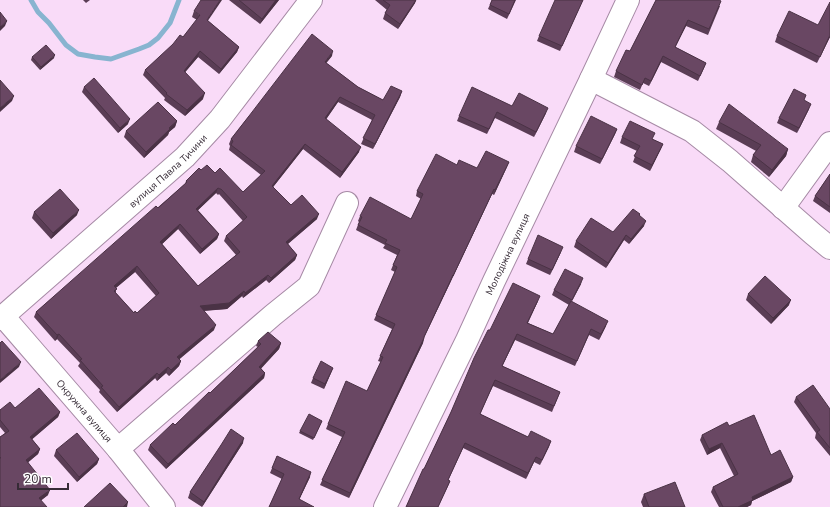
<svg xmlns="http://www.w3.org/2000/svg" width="830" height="507" font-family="'Nunito Sans',sans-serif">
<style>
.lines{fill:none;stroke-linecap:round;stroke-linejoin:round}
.stream{stroke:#88b4d0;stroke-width:5}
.minor-casing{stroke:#a68aa5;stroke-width:24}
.minor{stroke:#fff;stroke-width:22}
.wall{fill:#5a3d55;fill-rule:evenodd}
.shaded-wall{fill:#4a3245}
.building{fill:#694763;stroke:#4a3245;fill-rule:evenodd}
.labels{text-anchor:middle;stroke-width:4;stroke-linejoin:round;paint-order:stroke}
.street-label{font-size:10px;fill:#362b36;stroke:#fff}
</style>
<rect width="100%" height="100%" fill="#f9dbf8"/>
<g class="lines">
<!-- stream -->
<polyline class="stream" points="31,0 38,12 49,23 66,45 78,54 95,57 111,59 139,49 149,45 158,38 170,23 179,0"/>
<!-- minor casing -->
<g class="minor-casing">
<g id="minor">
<polyline points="591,79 692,131 730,161 813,234 830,248"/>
<polyline points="783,208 830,143"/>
<path id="s1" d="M3,316l115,133 46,58"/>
<path id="s2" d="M0,319l185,-162 35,-38 91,-119"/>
<polyline points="118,449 273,315 309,286 347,203"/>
<path id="s3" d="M385,507l82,-167 27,-59 97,-202 37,-79"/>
</g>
</g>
<!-- minor -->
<use href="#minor" class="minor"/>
</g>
<!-- wall -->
<g class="wall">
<polygon points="83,0 90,0 86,3"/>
<polygon points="229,0 279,0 260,24"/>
<polygon points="375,0 416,0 415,3 398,29 383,19 385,13 387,10"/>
<polygon points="492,0 516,0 507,19 488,9"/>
<polygon points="583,0 560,51 537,41 539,36"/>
<polygon points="656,0 720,6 708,35 686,26 675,47 706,63 704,68 698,81 661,62 649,86 643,83 640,90 614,77 616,71 630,51"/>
<polygon points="194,11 208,21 239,47 237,52 219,74 198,57 185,72 203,99 185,116 164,100 165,98 143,75 145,70 183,37 197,20 192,17"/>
<polygon points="777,36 830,37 817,63 775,42"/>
<path d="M332,56l-6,7 32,24 25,13 19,-9 -2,6 -27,52 -12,-5 11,-24 -34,-18 -12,17 33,33 -19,26 -37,-29 -30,38 18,18 26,14 -29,25 9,11 -2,5 -26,23 -3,-3 -23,18 -1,-2 -15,13 -23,2 10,19 -35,29 2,2 -2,5 -10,10 -3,-3 -9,8 -2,-3 -38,34 -18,-20 1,-2 -22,-24 2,-3 -23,-24 -2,2 -21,-24 2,-5 149,-128 1,-3 15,-11 14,3 28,19 18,-17 -32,-25 1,-4 -1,-2 2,-5 18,-23zM216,193l2,2 1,-1 24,27 -17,15 -2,5 12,14 -38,31 -36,-42 16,-15 22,25 17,-15 2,-5 -21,-24zM135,272l21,24 -19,17h-3l-18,-20v-5z"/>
<polygon points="32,57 54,58 40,70 31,60"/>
<polygon points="84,87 128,124 118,133 82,92"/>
<polygon points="804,100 809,109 797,133 777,123 779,118"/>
<polygon points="512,106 546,113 534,137 495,118 487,134 457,121 459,116"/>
<polygon points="177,121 175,127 169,132 168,135 144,158 124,137 126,131"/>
<polygon points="719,122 788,149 786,156 769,177 751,162 753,155 756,151 716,129"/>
<polygon points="617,129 615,134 600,164 574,152 576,146"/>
<polygon points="622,137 652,139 663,144 650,171 633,162 637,151 620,143"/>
<polygon points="509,162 494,195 492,194 451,281 424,337 423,343 349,498 320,485 342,437 326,429 328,424 367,391 381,362 378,361 392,329 374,320 395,272 391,270 397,255 383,248 385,245 356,230 359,222 358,221 360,216 411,219 421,199 416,196 417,191 457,165 477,168"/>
<polygon points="830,174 830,213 813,201 815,196"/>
<polygon points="34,212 77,215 51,239 32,218"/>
<polygon points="639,216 644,226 629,244 624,240 606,268 574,247 576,241 613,232"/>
<polygon points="561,252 550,275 526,264 528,259"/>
<polygon points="581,284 571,302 606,326 599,340 589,335 575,366 515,340 502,366 560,392 552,412 493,386 480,414 528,437 551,441 540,465 534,462 526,479 463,448 448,480 450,481 448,486 438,507 406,507 490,330 538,301 528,323 553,334 569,305 552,295 554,290"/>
<polygon points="748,294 789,305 771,324 746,300"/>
<polygon points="258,341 281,343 279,349 261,368 265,373 264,378 166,469 148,450 150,445 175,425 210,393 258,347 256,346"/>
<polygon points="333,368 324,389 311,383 313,378"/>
<polygon points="796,397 830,409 830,456 815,438 816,433 794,402"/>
<polygon points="15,408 60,412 58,417 32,439 40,449 38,454 28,462 48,495 41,500 0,507 0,437 5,433 0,427 0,410"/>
<polygon points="322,421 313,440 299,433 300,431"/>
<polygon points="729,426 771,455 793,477 791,482 752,501 751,505 747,507 719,507 711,492 713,487 734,476 720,448 707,455 700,440 702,435"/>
<polygon points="243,443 202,507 188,498 190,492 220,448 221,445"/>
<polygon points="56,450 99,459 97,464 77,482 54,456"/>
<polygon points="277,456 310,477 299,500 269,507 282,479 270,473"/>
<polygon points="644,494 685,507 643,507 641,502"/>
</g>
<!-- shaded-wall -->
<g class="shaded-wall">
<polygon points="220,0 222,0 205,25 207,20"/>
<polygon points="276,0 279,0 260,24 262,19"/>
<polygon points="416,0 415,3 398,29 400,24"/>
<polygon points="688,20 686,26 673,52 675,47"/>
<polygon points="7,21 5,26 0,31 0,27"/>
<polygon points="830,35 830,37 817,63 820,57"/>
<polygon points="239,47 237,52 219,74 221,69"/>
<polygon points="200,51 198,57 182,76 184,71"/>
<polygon points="333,51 332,56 323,67 325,62"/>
<polygon points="55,55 54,58 40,70 41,67"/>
<polygon points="663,56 661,62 649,86 651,81"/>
<polygon points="402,91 400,97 373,149 375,144"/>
<polygon points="205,93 203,99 185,116 187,110"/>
<polygon points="14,96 12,101 0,112 0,108"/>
<polygon points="340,97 338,102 323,124 325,118"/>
<polygon points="811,104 809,109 797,133 799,128"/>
<polygon points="548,108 546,113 534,137 536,132"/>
<polygon points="130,119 128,124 118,133 120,128"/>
<polygon points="177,121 175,127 169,132 168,135 144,158 146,152"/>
<polygon points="617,129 615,134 600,164 602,159"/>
<polygon points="305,144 303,149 270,191 272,186"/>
<polygon points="663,144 661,149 650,171 652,165"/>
<polygon points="361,147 359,152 340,178 342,172"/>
<polygon points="788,149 786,156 769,177 772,170"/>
<polygon points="509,162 507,167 494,195 495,190"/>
<polygon points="218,188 216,193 194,214 196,209"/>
<polygon points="494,189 492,194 451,281 453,276"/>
<polygon points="79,210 77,215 51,239 53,233"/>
<polygon points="319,214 317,219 284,247 286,242"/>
<polygon points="646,221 644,226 629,244 631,239"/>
<polygon points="180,224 178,229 159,247 160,242"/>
<polygon points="219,234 217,239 200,254 202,249"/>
<polygon points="626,235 624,240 606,268 608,263"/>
<polygon points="563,247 561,252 550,275 552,270"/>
<polygon points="297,255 295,260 269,283 271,278"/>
<polygon points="137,266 135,272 112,291 114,286"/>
<polygon points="268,275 266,280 243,298 245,293"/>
<polygon points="453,275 451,281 422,342 424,337"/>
<polygon points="583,278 581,284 570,305 572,300"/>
<polygon points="244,291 242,296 227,309 198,311 200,306"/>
<polygon points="540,296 538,301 525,328 527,323"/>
<polygon points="791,300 789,305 771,324 773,318"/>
<polygon points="608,321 606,326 599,340 601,334"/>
<polygon points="216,325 214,330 175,363 177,357"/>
<polygon points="59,334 57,339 55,341 57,335"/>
<polygon points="517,334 515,340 500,371 502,366"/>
<polygon points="424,338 423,343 349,498 350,493"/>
<polygon points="281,343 279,349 258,372 259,367"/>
<polygon points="181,361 179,366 169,376 171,370"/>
<polygon points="21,362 19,367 0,383 0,380"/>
<polygon points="168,367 166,373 157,381 159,375"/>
<polygon points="333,368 331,373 324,389 325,384"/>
<polygon points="157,373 155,378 117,412 119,407"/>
<polygon points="265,373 264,378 166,469 168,464"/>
<polygon points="60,412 58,417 29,442 30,437"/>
<polygon points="244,438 243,443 202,507 204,502"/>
<polygon points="551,441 549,447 540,465 542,460"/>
<polygon points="465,443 463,448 446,485 448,480"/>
<polygon points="722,443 720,448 707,455 709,449"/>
<polygon points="40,449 38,454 25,465 26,460"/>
<polygon points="536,457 534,462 526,479 528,473"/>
<polygon points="99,459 97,464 77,482 79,477"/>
<polygon points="311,472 310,477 297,504 299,499"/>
<polygon points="793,477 791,482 752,501 751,505 747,507 738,507 752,497"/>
<polygon points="50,490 48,495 38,503 39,498"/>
<polygon points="128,502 127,507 123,507"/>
</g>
<!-- building -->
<g class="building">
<polygon points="201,0 220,0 207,20 239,47 221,69 200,51 184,71 205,93 187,110 166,94 167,93 145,70 173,44 180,35 183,37 200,15 194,11"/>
<polygon points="239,0 276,0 262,19"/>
<polygon points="383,0 416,0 400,24 385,13 390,5"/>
<polygon points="492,0 515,0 509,14 490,5"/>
<polygon points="555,0 583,0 562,46 539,36"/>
<polygon points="656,0 719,0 721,1 709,29 688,20 675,47 706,63 700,76 663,56 651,81 645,78 642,85 616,71 626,50 630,51"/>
<polygon points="830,2 830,35 820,57 777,36 789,11 818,25"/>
<polygon points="0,12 7,21 0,27"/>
<path d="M312,34l21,17 -8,11 33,25 25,13 8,-14 11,5 -27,53 -12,-6 12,-23 -35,-18 -15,21 36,29 -19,25 -37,-28 -33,42 19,19 11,-10 17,19 -33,28 11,13 -26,23 -3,-3 -23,18 -1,-2 -15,12 -29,3 16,19 -39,32 4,4 -10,9 -3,-3 -9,8 -2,-2 -38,34 -18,-20 2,-1 -23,-26 2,-1 -23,-25 -2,1 -21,-23 120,-106 2,2 29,-26 -1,-1 13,-13 2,2 6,-5 8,8 5,-5 23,24 22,-21 -34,-26 2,-4 -2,-2 18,-23zM218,188l2,1h1l26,28 -21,19 14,16 -42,34 -38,-44 20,-18 22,25 17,-15 -23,-25zM137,266l22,27 -22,20 -2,-2 -1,2 -20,-22 3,-2 -3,-3z"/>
<polygon points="46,45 55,55 41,67 32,57"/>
<polygon points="94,78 130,119 120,128 84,87"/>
<polygon points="0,80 14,96 0,108"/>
<polygon points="472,87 512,106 519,93 548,108 536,132 497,112 489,129 459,116"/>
<polygon points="794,89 806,95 804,100 811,104 799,128 779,118"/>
<polygon points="158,102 177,121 169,128 170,129 146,152 126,131"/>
<polygon points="729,104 788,149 772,170 753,155 761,145 719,122"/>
<polygon points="591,116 617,129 602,159 576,146"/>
<polygon points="630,121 655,133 652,139 663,144 652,165 634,156 640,146 622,137"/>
<polygon points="486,151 509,162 495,190 494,189 453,276 453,275 424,337 424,338 350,493 322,480 345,432 328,424 346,381 367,391 383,357 380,356 395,324 376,315 397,267 393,265 400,250 385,243 387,240 358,225 362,217 360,216 370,197 411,219 423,194 417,191 436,154 457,165 459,160 477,168"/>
<polygon points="830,174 830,207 815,196"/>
<polygon points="60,189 79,210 53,233 34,212"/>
<polygon points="633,209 640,214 639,215 646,221 631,239 626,235 608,263 576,241 591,218 613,232"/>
<polygon points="538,235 563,247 552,270 528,259"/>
<polygon points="565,269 583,278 572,300 554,290"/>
<polygon points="765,276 791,300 773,318 748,294"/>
<polygon points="513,283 540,296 527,323 553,334 571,301 608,321 601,334 591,329 577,361 517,334 502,366 560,392 554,406 495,380 480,414 528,437 531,431 551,441 542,460 536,457 528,473 465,443 448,480 450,481 438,507 406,507 423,469 424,469 451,412 474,358 488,330 490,330"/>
<polygon points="268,332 281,343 259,367 265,373 168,464 150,445 173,423 175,425 209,392 210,393 261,344 258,341"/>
<polygon points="2,341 21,362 0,380 0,343"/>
<polygon points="321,361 333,368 325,384 313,378"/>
<polygon points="813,385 830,409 830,448 817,432 820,430 796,397"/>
<polygon points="39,388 60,412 30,437 40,449 26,460 50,490 39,498 47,507 0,507 0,458 1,458 0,457 0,437 9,431 0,420 0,410 10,402 15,408"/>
<polygon points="309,414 322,421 314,438 300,431"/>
<polygon points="754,415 771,455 780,450 793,477 752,497 753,500 738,507 723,507 713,487 738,474 722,443 709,449 702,435 727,422 729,426"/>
<polygon points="231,429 244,438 204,502 190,492 221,445"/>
<polygon points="77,433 99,459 79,477 56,450"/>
<polygon points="277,456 311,472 299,499 314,507 269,507 284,474 272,468"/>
<polygon points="675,482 685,507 649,507 644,494"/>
<polygon points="110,483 128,502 123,507 84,507"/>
</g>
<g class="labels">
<!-- street labels -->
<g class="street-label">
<text dy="4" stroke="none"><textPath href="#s2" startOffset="224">вулиця Павла Тичини</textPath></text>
<text dy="4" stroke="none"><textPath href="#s3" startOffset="281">Молодіжна вулиця</textPath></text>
<text dy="4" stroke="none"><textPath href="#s1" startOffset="125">Окружна вулиця</textPath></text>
</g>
</g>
<!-- scale -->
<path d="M18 483v6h50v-6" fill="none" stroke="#362b36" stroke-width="2"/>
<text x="24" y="483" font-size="12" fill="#362b36" stroke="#ffffff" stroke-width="3" paint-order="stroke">20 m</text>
</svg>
